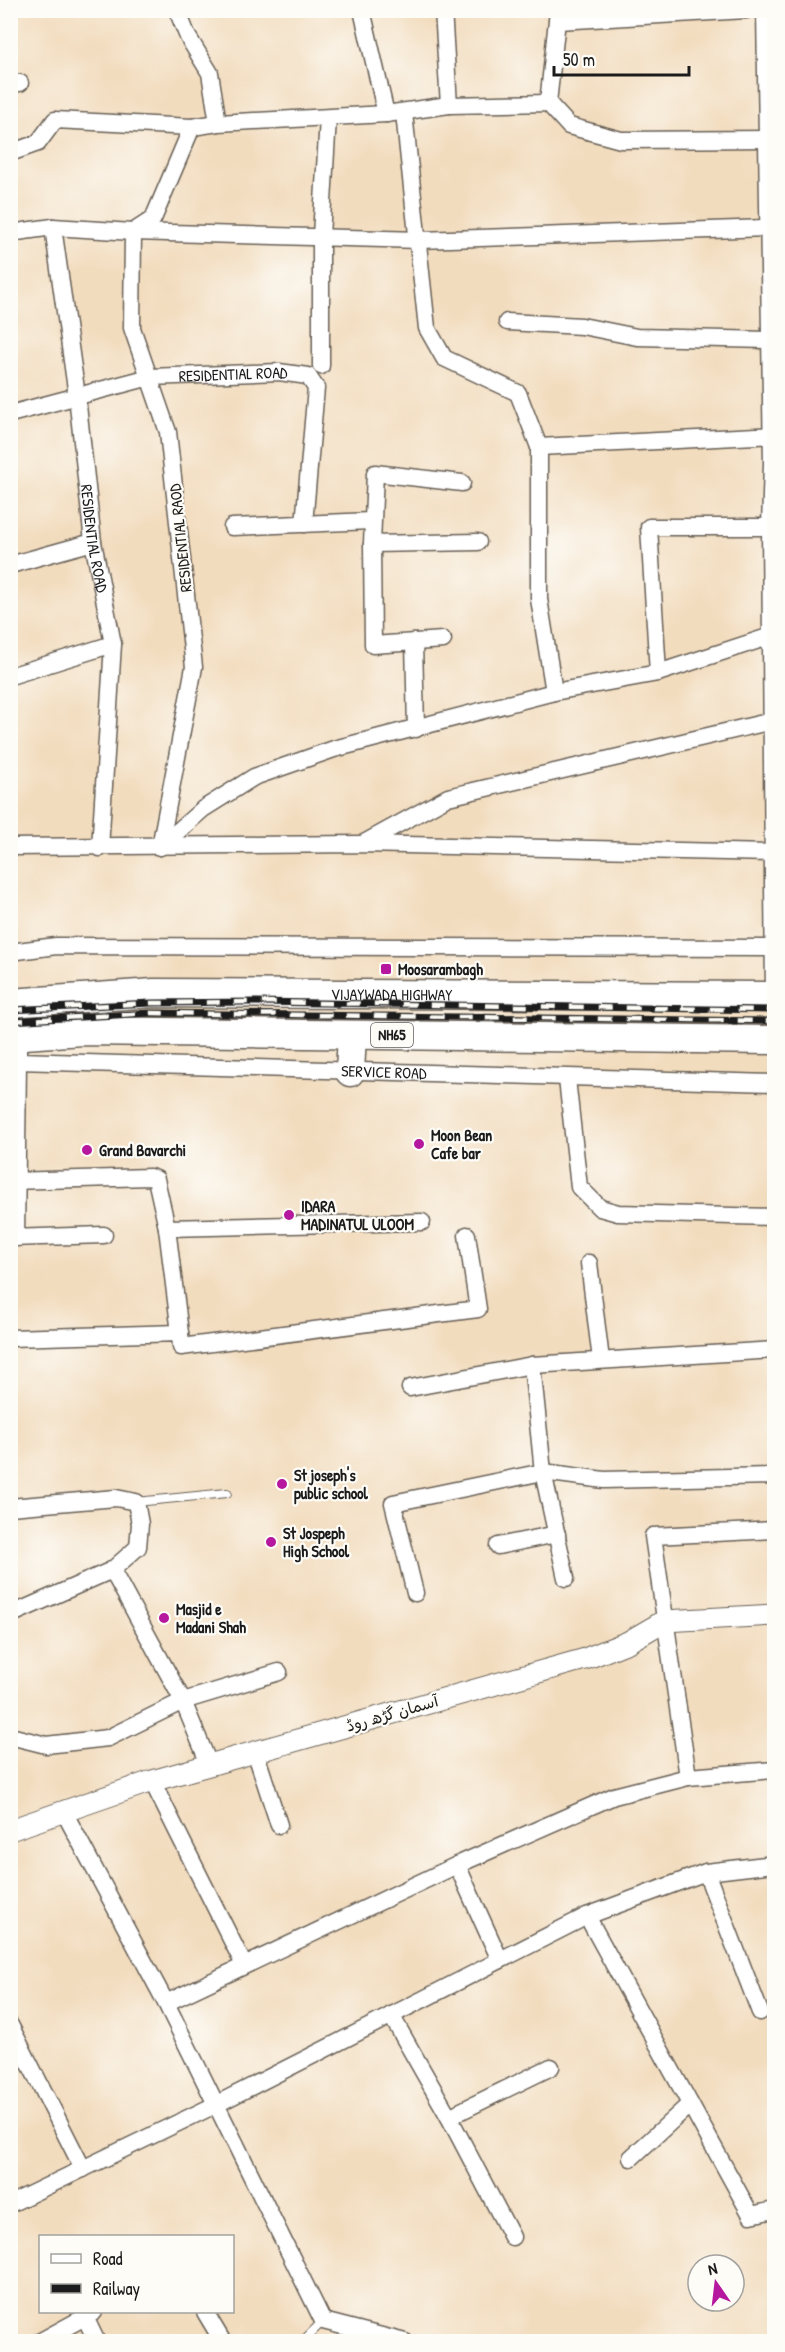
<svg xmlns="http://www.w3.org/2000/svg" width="785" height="2352" font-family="'Patrick Hand','Playpen Sans Arabic',sans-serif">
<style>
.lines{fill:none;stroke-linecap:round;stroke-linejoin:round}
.service-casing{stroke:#675f55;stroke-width:10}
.minor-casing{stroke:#675f55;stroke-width:19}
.tertiary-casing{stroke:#675f55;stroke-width:23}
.trunk-casing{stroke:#675f55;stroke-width:31}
.service{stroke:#fff;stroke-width:8}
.minor{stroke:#fff;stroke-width:16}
.tertiary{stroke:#fff;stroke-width:21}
.trunk{stroke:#fff;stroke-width:28}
.rail-casing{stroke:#1c1c1c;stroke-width:7}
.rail{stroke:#fdfcf7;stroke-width:4.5;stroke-dasharray:14;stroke-linecap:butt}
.poi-dot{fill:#b5179e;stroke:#fdfcf7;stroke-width:2}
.labels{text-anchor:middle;stroke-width:4.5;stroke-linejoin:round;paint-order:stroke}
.shield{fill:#fdfcf7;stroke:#605f5e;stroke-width:1.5}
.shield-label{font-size:15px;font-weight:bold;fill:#1c1c1c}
.street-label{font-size:16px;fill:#1c1c1c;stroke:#fdfcf7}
.poi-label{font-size:16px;font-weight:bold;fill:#1c1c1c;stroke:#fdfcf7;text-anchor:start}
</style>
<rect width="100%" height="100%" fill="#fdfcf7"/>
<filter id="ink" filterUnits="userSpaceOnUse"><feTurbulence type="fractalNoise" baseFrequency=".0167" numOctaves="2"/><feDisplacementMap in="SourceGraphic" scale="12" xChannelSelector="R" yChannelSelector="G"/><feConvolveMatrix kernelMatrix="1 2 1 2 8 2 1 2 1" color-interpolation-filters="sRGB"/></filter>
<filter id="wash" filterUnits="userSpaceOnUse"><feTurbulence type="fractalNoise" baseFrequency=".008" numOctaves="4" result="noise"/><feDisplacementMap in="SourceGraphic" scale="24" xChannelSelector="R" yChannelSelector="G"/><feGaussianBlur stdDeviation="1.35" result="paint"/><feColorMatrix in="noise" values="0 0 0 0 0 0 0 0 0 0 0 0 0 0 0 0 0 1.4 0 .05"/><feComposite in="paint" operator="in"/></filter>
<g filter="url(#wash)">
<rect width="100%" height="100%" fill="#f2dcbe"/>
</g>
<g filter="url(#ink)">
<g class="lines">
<!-- service casing -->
<g class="service-casing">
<g id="service">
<polyline points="136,1502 227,1493"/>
<polyline points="302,2342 323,2321"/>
</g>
</g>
<!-- minor casing -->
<g class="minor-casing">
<g id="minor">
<polyline points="177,10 188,37 210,73 218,123"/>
<polyline points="362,10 386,114"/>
<polyline points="443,10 449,105"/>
<polyline points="765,10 772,463 770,527 774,996"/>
<polyline points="558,21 746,10"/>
<polyline points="10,83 20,83"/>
<polyline points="548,103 558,11"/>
<polyline points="404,113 427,328 444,358 518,393 539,447 539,599 554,692"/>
<polyline points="10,153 38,143 55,120 192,127 218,123 386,114 449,105 548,103 569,126 621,140 774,139"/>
<path id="s1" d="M53,227l24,169 16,146 20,102 -13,204"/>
<polyline points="10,233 53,227 133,232 420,240 767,228"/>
<polyline points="507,322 582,326 637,337 768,340"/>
<polyline points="321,366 321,236 328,118"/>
<path id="s2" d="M10,414l140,-37 129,-5 29,4 8,12 -12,136"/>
<polyline points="539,447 774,435"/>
<polyline points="462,483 375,473 372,544 478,542"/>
<polyline points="232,527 371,521"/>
<polyline points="372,544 373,645 443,640"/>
<polyline points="10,565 93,542"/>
<polyline points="414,642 416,729"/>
<polyline points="658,673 649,527 770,527"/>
<polyline points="10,676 113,644"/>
<polyline points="364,843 448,797 772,721"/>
<polyline points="10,847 362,844 773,853"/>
<polyline points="160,847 194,667 168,432 132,328 133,232 153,219 192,127"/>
<polyline points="160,847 203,809 254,777 334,749 554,692 658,673 774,635"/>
<polyline points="10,952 56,946 774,948"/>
<path id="s3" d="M18,1035v26l756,22"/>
<polyline points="567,1079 579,1187 600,1208 618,1213 774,1217"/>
<polyline points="10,1181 150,1177 156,1179 167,1228 180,1333"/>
<polyline points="167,1228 422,1222"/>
<polyline points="10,1238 104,1235"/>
<polyline points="16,1238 18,1061"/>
<polyline points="589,1263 601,1360"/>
<polyline points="10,1338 180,1333 181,1347 478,1309 467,1235"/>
<polyline points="532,1365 543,1472 566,1578"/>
<polyline points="410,1388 532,1365 774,1350"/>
<polyline points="10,1507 116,1498 136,1502 140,1524 138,1547 112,1570"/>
<polyline points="498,1546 557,1534"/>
<polyline points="415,1593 393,1503 543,1472 604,1480 774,1476"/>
<polyline points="10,1615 112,1570 183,1701 209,1764"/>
<polyline points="10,1736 46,1745 108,1738 183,1701 279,1672"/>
<polyline points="255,1751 279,1825"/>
<polyline points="688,1777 653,1536 774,1530"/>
<polyline points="152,1781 244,1965"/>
<polyline points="63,1810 166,2003 323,2321 405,2342"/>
<polyline points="457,1865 500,1960"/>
<polyline points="706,1872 760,2012"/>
<polyline points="587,1916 751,2215 774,2210"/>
<polyline points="166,2003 457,1865 614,1796 688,1777 774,1770"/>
<polyline points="391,2015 449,2117 512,2237"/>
<polyline points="10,2025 83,2169"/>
<polyline points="449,2117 551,2067"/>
<polyline points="631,2158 690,2104"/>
<polyline points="10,2204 215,2105 587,1916 706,1872 774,1864"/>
<polyline points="205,2312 223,2342"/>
<polyline points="85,2317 97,2342"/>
<polyline points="39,2342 94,2312"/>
</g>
</g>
<!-- tertiary casing -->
<g class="tertiary-casing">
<polyline id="tertiary" points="10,1830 152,1781 585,1659 628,1642 664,1621 774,1615"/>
</g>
<!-- trunk casing -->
<g class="trunk-casing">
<g id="trunk">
<path id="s4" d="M10,1003l144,-10 620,3"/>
<polyline points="10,1036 82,1031 774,1040"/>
<polyline points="350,1072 352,1035"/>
</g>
</g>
<!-- service -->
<use href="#service" class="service"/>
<!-- minor -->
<use href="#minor" class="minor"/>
<!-- tertiary -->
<use href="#tertiary" class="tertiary"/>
<!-- trunk -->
<use href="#trunk" class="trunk"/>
<!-- rail casing -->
<g class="rail-casing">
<g id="rail">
<polyline points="10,1010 151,1003 256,1002 774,1010"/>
<polyline points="10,1021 151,1013 774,1021"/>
</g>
</g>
<!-- rail -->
<use href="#rail" class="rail"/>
</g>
</g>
<!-- markers -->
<g class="poi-dot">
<rect x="380" y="963" width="12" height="12" rx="3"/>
<circle cx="419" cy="1144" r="6"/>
<circle cx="87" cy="1150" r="6"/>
<circle cx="289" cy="1215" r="6"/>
<circle cx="282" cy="1484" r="6"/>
<circle cx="271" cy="1542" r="6"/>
<circle cx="164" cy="1618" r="6"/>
</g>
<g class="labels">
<!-- shield labels -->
<rect class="shield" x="371" y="1023" width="42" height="24" rx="4.5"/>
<g class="shield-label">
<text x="392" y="1040">NH65</text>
</g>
<!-- street labels -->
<g class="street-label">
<text dy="6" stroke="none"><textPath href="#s2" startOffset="228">RESIDENTIAL ROAD</textPath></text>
<text dy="6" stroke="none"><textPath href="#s1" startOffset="314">RESIDENTIAL ROAD</textPath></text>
<text transform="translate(180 538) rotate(-96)" y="6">RESIDENTIAL RAOD</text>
<text dy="6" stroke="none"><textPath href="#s4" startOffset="382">VIJAYWADA HIGHWAY</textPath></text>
<text dy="6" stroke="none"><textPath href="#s3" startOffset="392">SERVICE ROAD</textPath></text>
<text transform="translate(392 1713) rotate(-16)" y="6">آسمان گڑھ روڈ</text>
</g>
<!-- poi labels -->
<g class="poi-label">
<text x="398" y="975">Moosarambagh</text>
<text x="431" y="1141">Moon Bean<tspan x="431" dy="18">Cafe bar</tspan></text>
<text x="99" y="1156">Grand Bavarchi</text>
<text x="301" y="1212">IDARA<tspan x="301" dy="18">MADINATUL ULOOM</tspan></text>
<text x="294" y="1481">St joseph's<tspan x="294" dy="18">public school</tspan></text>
<text x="283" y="1539">St Jospeph<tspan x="283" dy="18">High School</tspan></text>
<text x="176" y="1615">Masjid e<tspan x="176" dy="18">Madani Shah</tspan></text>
</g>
</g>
<!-- margin -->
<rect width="785" height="2352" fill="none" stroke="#fdfcf7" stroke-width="36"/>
<!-- legend -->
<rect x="39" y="2235" width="195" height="78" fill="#fdfcf7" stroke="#a3a29f" stroke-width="1.5"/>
<rect x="51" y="2254" width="30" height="9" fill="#ffffff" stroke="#a3a29f" stroke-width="1.5"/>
<text x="93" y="2265" font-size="18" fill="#1c1c1c">Road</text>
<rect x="51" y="2284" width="30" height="9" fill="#1c1c1c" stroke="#a3a29f" stroke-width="1.5"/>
<text x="93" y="2295" font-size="18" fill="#1c1c1c">Railway</text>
<!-- north arrow -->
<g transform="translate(716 2283) rotate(346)"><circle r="28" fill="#fdfcf7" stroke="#a3a29f" stroke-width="1.5"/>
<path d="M0-4.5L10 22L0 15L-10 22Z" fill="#b5179e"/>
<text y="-9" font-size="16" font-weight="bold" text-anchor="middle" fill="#1c1c1c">N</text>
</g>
<!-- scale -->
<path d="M554 66v9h135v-9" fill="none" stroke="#1c1c1c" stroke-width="3"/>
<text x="563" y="66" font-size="18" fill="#1c1c1c" stroke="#fdfcf7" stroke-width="4.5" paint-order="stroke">50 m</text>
</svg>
